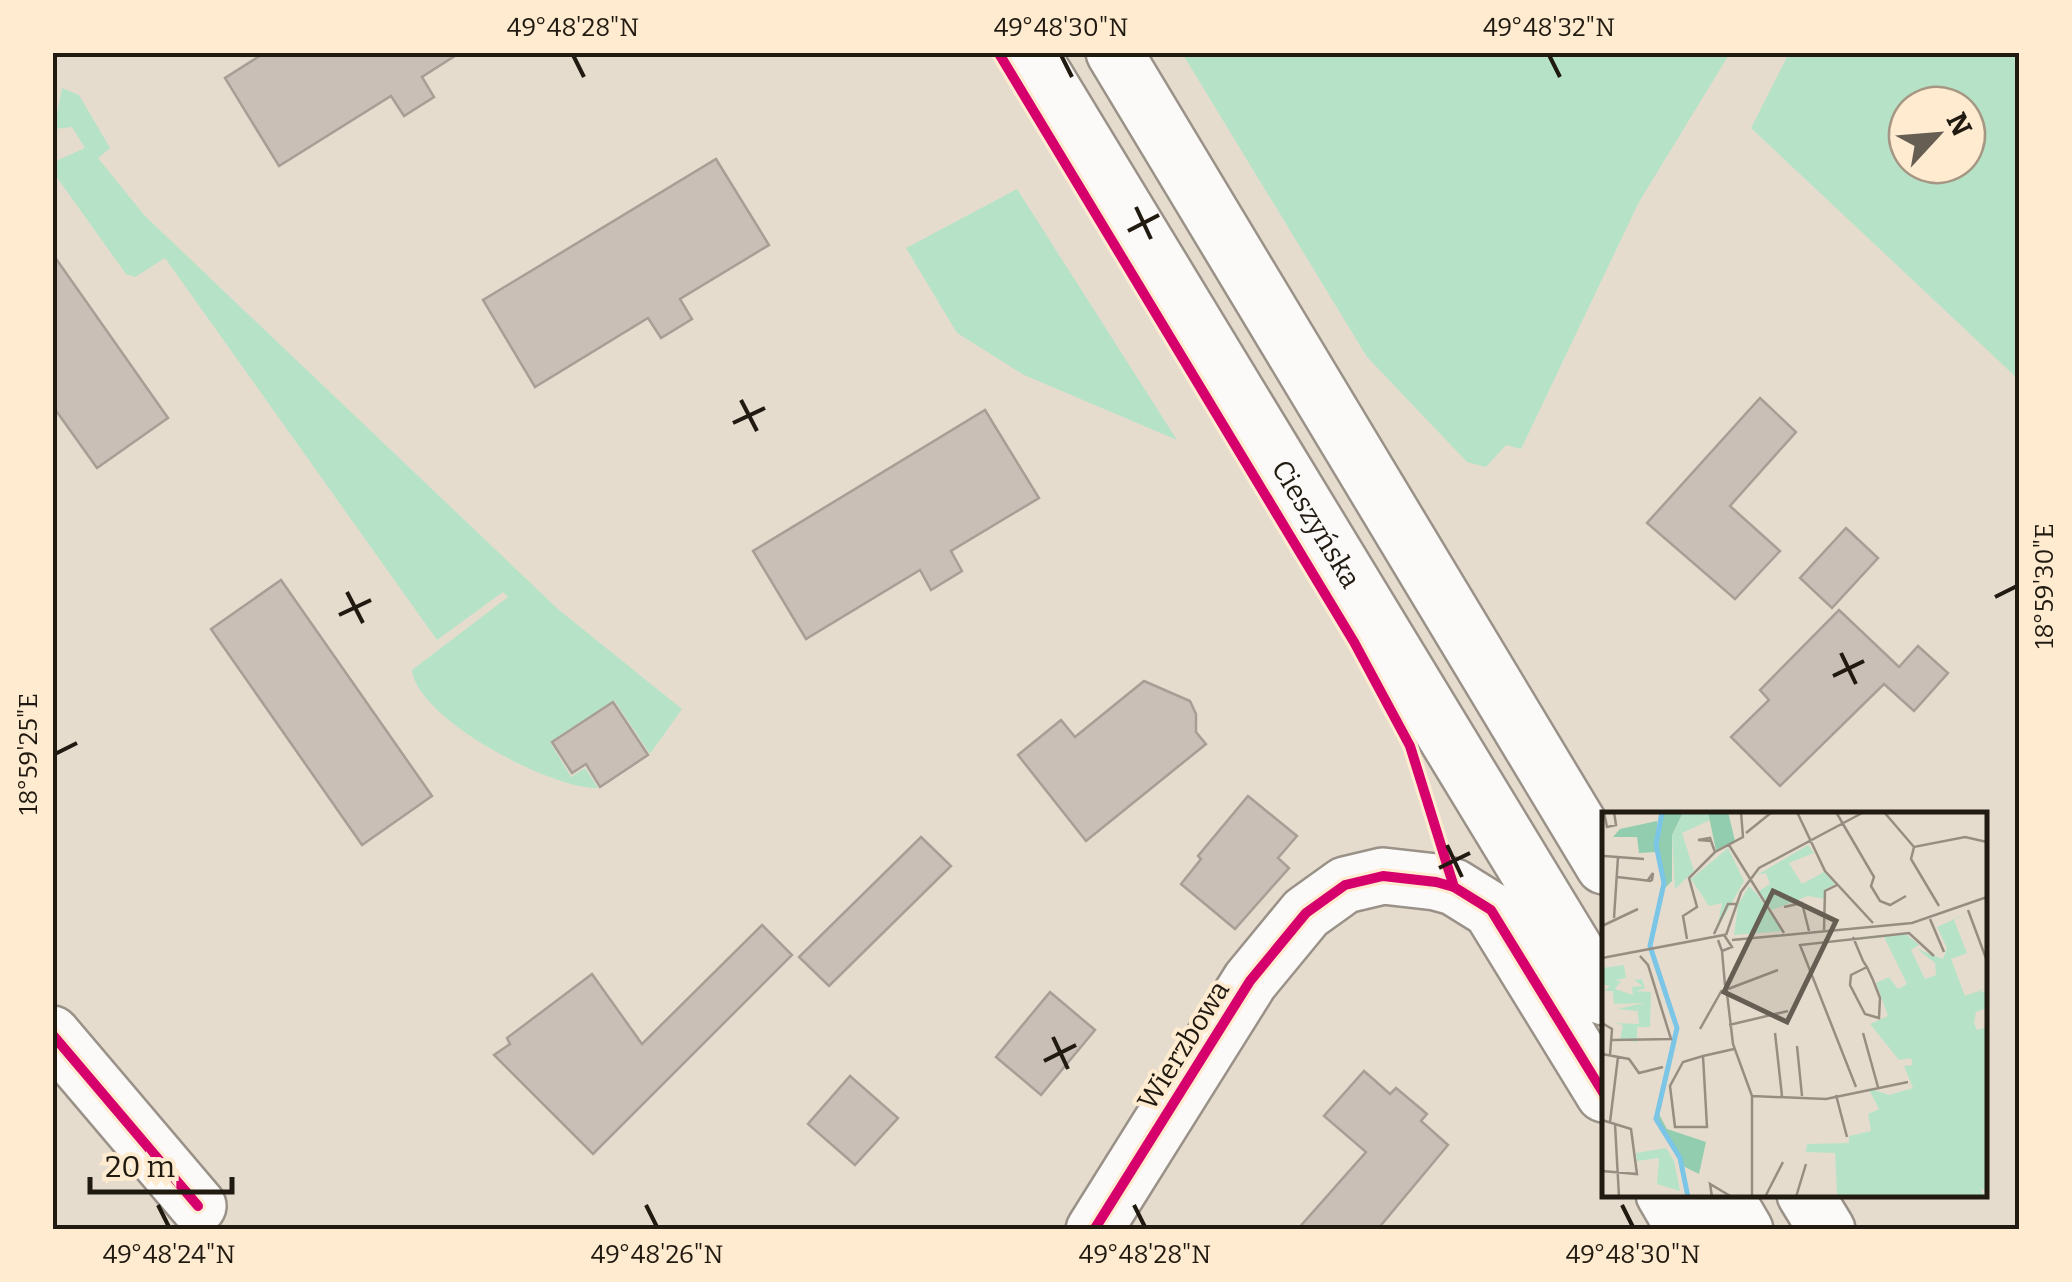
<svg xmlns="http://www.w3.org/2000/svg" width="2072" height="1282" font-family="Bitter,serif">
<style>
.green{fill:#b6e3c7;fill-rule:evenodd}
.building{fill:#c9bfb6;stroke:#a79e95;stroke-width:2.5}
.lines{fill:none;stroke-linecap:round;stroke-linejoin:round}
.minor-casing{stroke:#9a9288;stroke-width:60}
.major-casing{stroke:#9a9288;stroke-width:60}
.minor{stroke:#fbfaf8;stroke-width:55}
.major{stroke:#fbfaf8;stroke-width:55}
.cycleway-casing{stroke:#feebd0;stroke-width:16}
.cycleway{stroke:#d6006c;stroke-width:10}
.ticks{fill:none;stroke:#211a11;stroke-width:4}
.labels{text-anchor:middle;stroke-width:8;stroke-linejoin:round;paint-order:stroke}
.street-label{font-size:28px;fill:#211a11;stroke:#feebd0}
.inset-river{fill:none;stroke:#7bc5e6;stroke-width:5}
.inset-road{fill:none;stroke:#978e82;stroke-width:2.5}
.view{fill:#665e53;fill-opacity:0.15;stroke:#665e53;stroke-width:5}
.inset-edge{fill:none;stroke:#211a11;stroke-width:5}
.neatline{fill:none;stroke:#211a11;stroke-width:4}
.ticks-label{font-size:25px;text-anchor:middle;fill:#211a11}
</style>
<rect width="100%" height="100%" fill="#e6dcce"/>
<!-- green -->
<g class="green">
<polygon points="1182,53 1730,53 1639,202 1521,449 1506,445 1486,467 1467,462 1367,357"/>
<path d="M1789,53h230v327l-268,-252zM1967,105v60h-60v-60z"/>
<path d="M62,88l17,7 31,53 -12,10 47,58 414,394 123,99 -32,45 -36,-54 -64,42 21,35 14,-9 13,20c-46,2 -181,-69 -186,-118l96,-73 -5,-5 -66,48 -272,-382 -30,19 -9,-3 -73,-102 5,-12 27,-12 -13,-21 -18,2z"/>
<polygon points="1017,189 1177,440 1024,375 957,333 906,248"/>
</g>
<!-- building -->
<g class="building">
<polygon points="266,52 461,52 422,77 434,97 404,116 391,96 279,166 225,78"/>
<polygon points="716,159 769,245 680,299 692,319 661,338 648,318 535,387 483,300"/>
<polygon points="52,253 168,418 97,468 52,405"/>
<polygon points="1760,398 1796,432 1730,506 1780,551 1735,599 1647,523"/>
<polygon points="985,410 1039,498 951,551 962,571 931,590 920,570 806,639 753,551"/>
<polygon points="1846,528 1878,558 1832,608 1800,578"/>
<polygon points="281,580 432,796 362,845 211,629"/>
<polygon points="1839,610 1899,667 1918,646 1948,673 1914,711 1884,684 1780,786 1731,737 1769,700 1760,690"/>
<polygon points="1144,681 1190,701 1196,714 1196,732 1206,744 1086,841 1018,755 1061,720 1075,737"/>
<polygon points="613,702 648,755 600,787 586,764 572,773 552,742"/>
<polygon points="1248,796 1297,836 1278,858 1289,868 1235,929 1181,884 1201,859 1198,856"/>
<polygon points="921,837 951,866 829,986 799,957"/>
<polygon points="762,925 792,955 593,1154 494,1055 510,1044 507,1038 592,974 642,1044"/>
<polygon points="1050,992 1095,1030 1041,1095 996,1057"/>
<polygon points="1364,1071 1390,1094 1396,1088 1427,1114 1421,1121 1448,1145 1377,1230 1297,1230 1366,1152 1324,1116"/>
<polygon points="850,1076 898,1118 855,1165 808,1124"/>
</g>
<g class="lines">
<!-- minor casing -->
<g class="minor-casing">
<g id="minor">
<polyline points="52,1034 198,1206"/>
<polyline points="1664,1194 1685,1230"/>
<polyline points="1094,1230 1250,981 1306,913 1345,885 1383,876 1436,882 1454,887 1491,910 1604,1094"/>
</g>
</g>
<!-- major casing -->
<g class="major-casing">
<g id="major">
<path id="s1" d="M1030,52l574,945"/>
<polyline points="1114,52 1604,866"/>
<polyline points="1724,1194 1745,1230"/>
<polyline points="1805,1194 1827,1230"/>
</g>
</g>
<!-- minor -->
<use href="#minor" class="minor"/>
<!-- major -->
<use href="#major" class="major"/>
<!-- cycleway casing -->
<g class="cycleway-casing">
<g id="cycleway">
<polyline points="998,52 1354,642 1410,746 1454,887"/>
<polyline points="52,1034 198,1206"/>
<polyline points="1094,1230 1250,981 1306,913 1345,885 1383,876 1436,882 1454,887 1491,910 1604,1094"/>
</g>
</g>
<!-- cycleway -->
<use href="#cycleway" class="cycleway"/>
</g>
<!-- ticks -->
<path class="ticks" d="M573,55l11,22M1061,55l11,22M1549,55l11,22M1136,207l15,32M1128,231l31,-16M741,400l16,31M733,423l32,-15M347,592l16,31M1995,597l22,-11M339,615l32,-15M1841,653l15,31M1833,676l31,-15M55,754l22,-11M1447,845l15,32M1439,868l31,-15M1053,1037l15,32M1044,1061l32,-16M158,1205l11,22M646,1205l11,22M1134,1205l11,22M1622,1205l11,22"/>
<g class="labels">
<!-- street labels -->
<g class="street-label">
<text dy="10" stroke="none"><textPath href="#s1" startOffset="552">Cieszyńska</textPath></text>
<text transform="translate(1183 1045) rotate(-58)" y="10">Wierzbowa</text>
</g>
</g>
<!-- overview -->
<g transform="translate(1602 812)">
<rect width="385" height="385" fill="#e6dcce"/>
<path d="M81,0h25l2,8 -28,13 12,38 -19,18 -3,-54zM206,33l6,8 -25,10 13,21 22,-12 11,12 -11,6 2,9 -18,-3 -36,14 -13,-19 11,-7 -4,-11 -9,2zM126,36l16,33 -27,48 5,-26 -13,3 -18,-27zM147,74l8,8 25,37 -48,4 4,-30zM366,101l-14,7 13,33 -16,6 14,37 22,-8 -9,5 9,-2v17l-11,4 -2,11 3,7 10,-3v165l-7,-4 5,9h-148l-2,-44 -29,-1 1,-8 42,-1v-7l22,-5 -3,-17 11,-5 -11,-21 21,7 24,-7 -9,-22 9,-1 -2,-7 -12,2 -29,-36 18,-8 -12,-33 13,-6 9,12 9,-5 -23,-47 -28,3 30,-5h21l12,10 -8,5 14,29 11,-4 -1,-12 -18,-14 26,10 4,-11 -10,-21zM22,153l2,13 -11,2 6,1 -6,8 18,6 -1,-8 11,-1 -9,-6 8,-1 3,9 -9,3 15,1 -1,35h-13v15l9,1 -26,-3 3,-15 -8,-2 24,1 -2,-17v4l-20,-2 28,-6 -31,1 -1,-13h-9l6,-5 -8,-2v-16zM64,336l8,13 6,30 -23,-7 2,-26 -22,3 -1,-8z" fill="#b6e3c7"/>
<path d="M62,0h19l-11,23v46l-8,8 -7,-47zM106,0h20l7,29 -19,9zM55,9l-1,31 -17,1 -2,-16h-24l7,-8zM77,221l-20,81 8,15 39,13 -7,32 -16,-8 -26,-47z" fill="#91cdae"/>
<path class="inset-river" d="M60,0l-6,33 8,38 -14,63 27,82 -21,91 24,39 8,39"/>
<path class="inset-road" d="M2,0l3,15 9,-2 -2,-13M195,0l28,59 48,52M234,0l38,65 -3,9 9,15 10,4 16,-9M282,0l30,35 51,-10 22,5M144,21l26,-21M109,29l-13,-1 12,-2 5,14M127,33l55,88M312,35l-3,12 28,47M2,44l40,3M15,65l26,3 7,1 2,-1 1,-7 -5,7M182,95l18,-4 7,28M366,98l19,51M12,106l4,-61M328,107l14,33M0,114l36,-17M222,118l1,-39 12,-6M112,122l14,-30h8M124,123l15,-43 18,-24 105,-56M251,125l10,24 4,6 6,13 7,18 -1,20 -14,-4 -15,-29 1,-10 16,-8M85,127l-4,-23 14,-9 -8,-29 26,-26 28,-15 -2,-25M130,128l180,-17 75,-26M120,139l3,34M0,146l122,-23 8,12 -10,4 -4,-11M126,177l50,-19M122,180l2,-7 7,59 19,52v101M0,211l10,6 -2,26M127,213l59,-14M98,217l22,-39M173,221l7,63M261,221l15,54M10,228l59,-1 -23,-74 -8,-9M195,234l5,50M0,242l27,5 10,14 24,-6M101,244l-20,6 -13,24 5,41h32l-4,-71 31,-7M254,275l-56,-142 109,-12 25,23M234,283l11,42M150,284l74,3 82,-17M0,308l29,9 6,45 -35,-3M8,310l8,-65M13,312l4,73M110,385l-2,-13 22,13M163,385l18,-35M194,385l10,-33"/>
<path class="view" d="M171,79l63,30 -49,101 -63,-30z"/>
<rect width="385" height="385" class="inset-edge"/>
</g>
<!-- border -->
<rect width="2072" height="1282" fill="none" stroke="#feebd0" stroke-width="110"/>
<!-- north arrow -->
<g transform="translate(1937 135) rotate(64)"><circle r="48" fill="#feebd0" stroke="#a69784" stroke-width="2.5"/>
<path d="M0-8L18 38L0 25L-18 38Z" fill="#665e53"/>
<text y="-15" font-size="28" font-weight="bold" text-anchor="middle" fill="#211a11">N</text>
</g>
<!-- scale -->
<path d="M90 1177v15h142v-15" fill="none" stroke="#211a11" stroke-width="5"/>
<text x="105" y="1177" font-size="30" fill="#211a11" stroke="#feebd0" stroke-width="8" paint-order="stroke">20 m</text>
<rect x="55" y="55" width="1962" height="1172" class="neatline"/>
<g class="ticks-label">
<text x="573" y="36">49°48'28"N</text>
<text x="1061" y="36">49°48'30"N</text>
<text x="1549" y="36">49°48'32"N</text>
<text transform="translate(2044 586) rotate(-90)" y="9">18°59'30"E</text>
<text transform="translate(28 754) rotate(-90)" y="9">18°59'25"E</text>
<text x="169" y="1263">49°48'24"N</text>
<text x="657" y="1263">49°48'26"N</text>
<text x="1145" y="1263">49°48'28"N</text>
<text x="1633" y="1263">49°48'30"N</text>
</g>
</svg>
